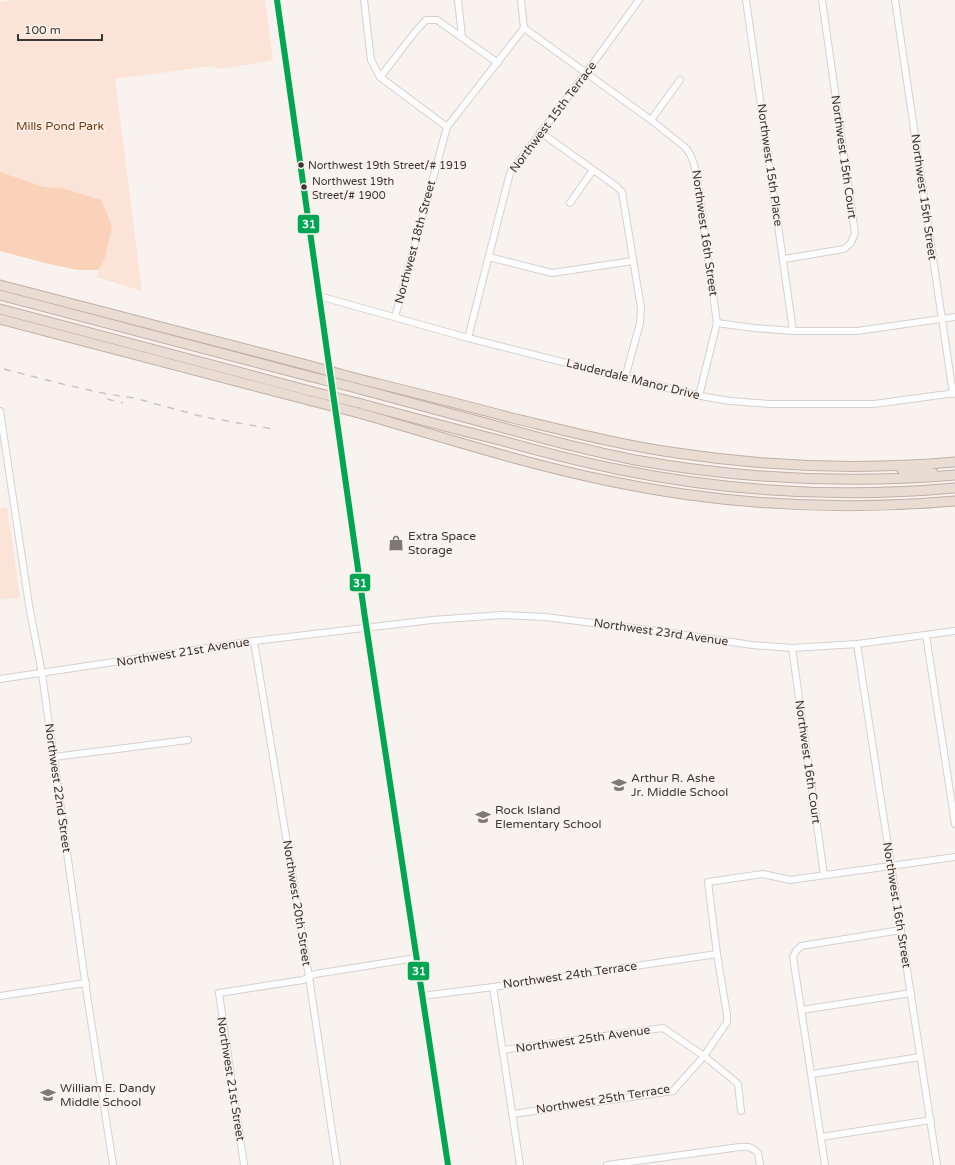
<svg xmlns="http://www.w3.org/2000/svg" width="955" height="1165" font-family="'Varela Round',sans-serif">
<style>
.green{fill:#fbe4d7}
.water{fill:#fad1b9}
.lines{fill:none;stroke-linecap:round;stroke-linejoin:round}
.minor-casing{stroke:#d5d1ce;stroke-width:8}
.highway-casing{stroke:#c0b0a6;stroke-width:11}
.minor{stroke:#fefdfd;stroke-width:6}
.highway{stroke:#e9dcd3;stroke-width:9}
.rail{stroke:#c8c6c5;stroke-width:1.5;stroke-dasharray:7 7;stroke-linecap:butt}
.highway-bridge-casing{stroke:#c0b0a6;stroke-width:11;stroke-linecap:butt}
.highway-bridge{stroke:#e9dcd3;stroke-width:9}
.bus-1-casing{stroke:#fdf2eb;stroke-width:9}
.bus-1{stroke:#00a651;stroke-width:6}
.bus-dot{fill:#3b3735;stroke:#fdf2eb;stroke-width:1.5}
.labels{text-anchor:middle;stroke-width:3;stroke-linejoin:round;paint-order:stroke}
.bus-label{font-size:11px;fill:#3b3735;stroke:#fdf2eb;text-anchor:start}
.street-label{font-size:12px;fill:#3b3735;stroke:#fdf2eb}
.park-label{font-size:12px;fill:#71380e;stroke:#fdf2eb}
.poi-label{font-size:12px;fill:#3b3735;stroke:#fdf2eb;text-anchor:start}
.line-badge{stroke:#fdf2eb;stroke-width:1.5}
.badge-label{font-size:11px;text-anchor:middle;font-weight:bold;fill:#fff}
</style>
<rect width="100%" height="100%" fill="#f9f3ef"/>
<!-- green -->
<g class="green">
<polygon points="11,0 265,0 273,59 270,61 219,69 212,66 115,79 142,291 96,277 105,258 62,188 44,187 0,175 0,2"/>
<polygon points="7,507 20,597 0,600 0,508"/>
</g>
<!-- water -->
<polygon class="water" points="0,172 44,187 62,188 101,200 112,226 105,258 99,270 78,270 53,265 0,251"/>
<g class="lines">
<!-- minor casing -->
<g class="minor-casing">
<g id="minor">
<polyline points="277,0 365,618 448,1165"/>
<polyline points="364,0 371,60 380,77 447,127"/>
<polyline points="458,0 462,37"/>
<path d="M521,0l3,28 127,92 35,28c7,9 9,19 11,30l20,145 -18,73"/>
<polyline points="746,0 793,331"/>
<polyline points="895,0 953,394"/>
<path d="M380,77c16,-19 29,-40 46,-57h11l61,43"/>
<polyline points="651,120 680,80"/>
<polyline points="540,132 616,186 622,192 641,308 640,323 625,378"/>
<polyline points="570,203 593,170"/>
<polyline points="489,257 552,273 633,261"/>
<polyline points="784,259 844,249 851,243 855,233 822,0"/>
<polyline points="319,296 468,338 625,378 706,397 730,401 770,404 874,404 955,393"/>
<polyline points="395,317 447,127 524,28"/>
<polyline points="717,323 754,328 793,331 857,331 955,317"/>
<polyline points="468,338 510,173 586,73 639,0"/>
<polyline points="0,411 29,605 42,674 86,988 113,1165"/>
<polyline points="926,635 955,824"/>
<polyline points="254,641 309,977 337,1165"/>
<polyline points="857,644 937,1165"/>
<polyline points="792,648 824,875"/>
<polyline points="0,679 254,641 432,620 502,615 545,617 658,631 752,645 792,648 857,644 955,631"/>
<polyline points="54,757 188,740"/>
<polyline points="493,987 520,1165"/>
<polyline points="0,996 86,983"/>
<polyline points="422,996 493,987 717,954"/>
<polyline points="802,1010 911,993"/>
<polyline points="503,1050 663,1028 704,1056 736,1082 738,1084 741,1111"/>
<polyline points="812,1074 920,1057"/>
<polyline points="513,1114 673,1091 704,1056 727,1022 727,1015 717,954 708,882 763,874 790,880 955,857"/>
<polyline points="821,1137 931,1120"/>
<polyline points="244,1165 219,993 303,980 315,974 416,958"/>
<path d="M607,1165l133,-18c8,-1 12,0 18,6l2,12"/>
<polyline points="825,1165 793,957 796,951 801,946 901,930"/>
</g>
</g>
<!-- highway casing -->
<g class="highway-casing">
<g id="highway">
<polyline points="0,285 307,365"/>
<polyline points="0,295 308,376"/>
<polyline points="0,309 310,391"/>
<polyline points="0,319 312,401"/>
<path d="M355,378c52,13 105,26 157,40 55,13 109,27 165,35 92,14 185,17 278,9"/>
<path d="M356,388c49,13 99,27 148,40 43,12 87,23 131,32 106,19 213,24 320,15"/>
<path d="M358,403c48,13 97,26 145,38 39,11 78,21 118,29 110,22 223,28 334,18"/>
<path d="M359,413c83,24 166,51 250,68 114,24 231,30 346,20"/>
<polyline points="902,470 933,473"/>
</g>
</g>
<!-- minor -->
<use href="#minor" class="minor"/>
<!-- highway -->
<use href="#highway" class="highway"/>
<!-- rail -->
<g class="rail">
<polyline points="4,369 58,383 107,394 134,398 204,417 273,429"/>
<polyline points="107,399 123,403"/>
</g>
<!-- highway-bridge casing -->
<g class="highway-bridge-casing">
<g id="highway-bridge">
<polyline points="307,365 355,378"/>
<polyline points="308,376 356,388"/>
<polyline points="310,391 358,403"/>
<polyline points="312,401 359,413"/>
</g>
</g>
<!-- highway-bridge -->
<use href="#highway-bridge" class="highway-bridge"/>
<!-- bus-1 casing -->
<g class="bus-1-casing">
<polyline id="bus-1" points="277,0 365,618 448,1165"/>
</g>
<!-- bus-1 -->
<use href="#bus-1" class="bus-1"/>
</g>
<!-- icons -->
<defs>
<g id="shop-bare" transform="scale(1.2)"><path d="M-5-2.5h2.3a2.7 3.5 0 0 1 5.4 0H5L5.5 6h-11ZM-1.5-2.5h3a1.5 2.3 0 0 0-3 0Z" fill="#7e7976" stroke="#fdf2eb" stroke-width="2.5" paint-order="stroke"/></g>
<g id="school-bare" transform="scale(1.2)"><path d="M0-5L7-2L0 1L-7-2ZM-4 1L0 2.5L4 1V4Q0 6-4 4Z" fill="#7e7976" stroke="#fdf2eb" stroke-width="2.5" paint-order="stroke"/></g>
</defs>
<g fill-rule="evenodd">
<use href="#shop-bare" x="396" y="543"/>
<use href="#school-bare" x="619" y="785"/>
<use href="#school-bare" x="483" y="817"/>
<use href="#school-bare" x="48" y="1095"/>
</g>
<!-- markers -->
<g class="bus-dot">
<circle cx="301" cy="165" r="3.5"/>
<circle cx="304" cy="187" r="3.5"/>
</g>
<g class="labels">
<!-- bus labels -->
<g class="bus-label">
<text x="308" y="169">Northwest 19th Street/# 1919</text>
<text x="312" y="185">Northwest 19th<tspan x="312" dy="14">Street/# 1900</tspan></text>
</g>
<!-- street labels -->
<g class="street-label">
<text transform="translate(553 117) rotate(-53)" y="4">Northwest 15th Terrace</text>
<text transform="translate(844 157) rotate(82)" y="4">Northwest 15th Court</text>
<text transform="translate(770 165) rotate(82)" y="4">Northwest 15th Place</text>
<text transform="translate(924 197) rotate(82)" y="4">Northwest 15th Street</text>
<text transform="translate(705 233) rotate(82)" y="4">Northwest 16th Street</text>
<text transform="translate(415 242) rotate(-75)" y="4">Northwest 18th Street</text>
<text transform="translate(633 379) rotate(14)" y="4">Lauderdale Manor Drive</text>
<text transform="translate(661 632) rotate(8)" y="4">Northwest 23rd Avenue</text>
<text transform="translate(183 652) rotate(-9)" y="4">Northwest 21st Avenue</text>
<text transform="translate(808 762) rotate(82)" y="4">Northwest 16th Court</text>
<text transform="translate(58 788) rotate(82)" y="4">Northwest 22nd Street</text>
<text transform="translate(297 903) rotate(81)" y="4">Northwest 20th Street</text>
<text transform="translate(897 905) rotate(81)" y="4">Northwest 16th Street</text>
<text transform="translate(570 975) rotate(-8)" y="4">Northwest 24th Terrace</text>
<text transform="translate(583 1039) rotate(-8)" y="4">Northwest 25th Avenue</text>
<text transform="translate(231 1079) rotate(81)" y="4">Northwest 21st Street</text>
<text transform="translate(603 1099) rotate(-9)" y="4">Northwest 25th Terrace</text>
</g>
<!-- park labels -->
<g class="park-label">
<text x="60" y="130">Mills Pond Park</text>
</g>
<!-- poi labels -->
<g class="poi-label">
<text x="408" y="540">Extra Space<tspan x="408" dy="14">Storage</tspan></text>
<text x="631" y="782">Arthur R. Ashe<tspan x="631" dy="14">Jr. Middle School</tspan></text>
<text x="495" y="814">Rock Island<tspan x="495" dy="14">Elementary School</tspan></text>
<text x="60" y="1092">William E. Dandy<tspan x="60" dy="14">Middle School</tspan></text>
</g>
</g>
<g class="line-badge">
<rect x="297" y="214" width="23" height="20" rx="4" fill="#00a651"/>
<rect x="349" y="573" width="22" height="19" rx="4" fill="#00a651"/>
<rect x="407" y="961" width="23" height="20" rx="4" fill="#00a651"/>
</g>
<g class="badge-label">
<text x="309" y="228">31</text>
<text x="360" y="587">31</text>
<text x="419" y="975">31</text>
</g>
<!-- scale -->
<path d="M18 34v6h84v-6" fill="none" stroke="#3b3735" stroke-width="2"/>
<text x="24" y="34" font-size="12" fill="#3b3735" stroke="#fdf2eb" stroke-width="3" paint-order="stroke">100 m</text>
</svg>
